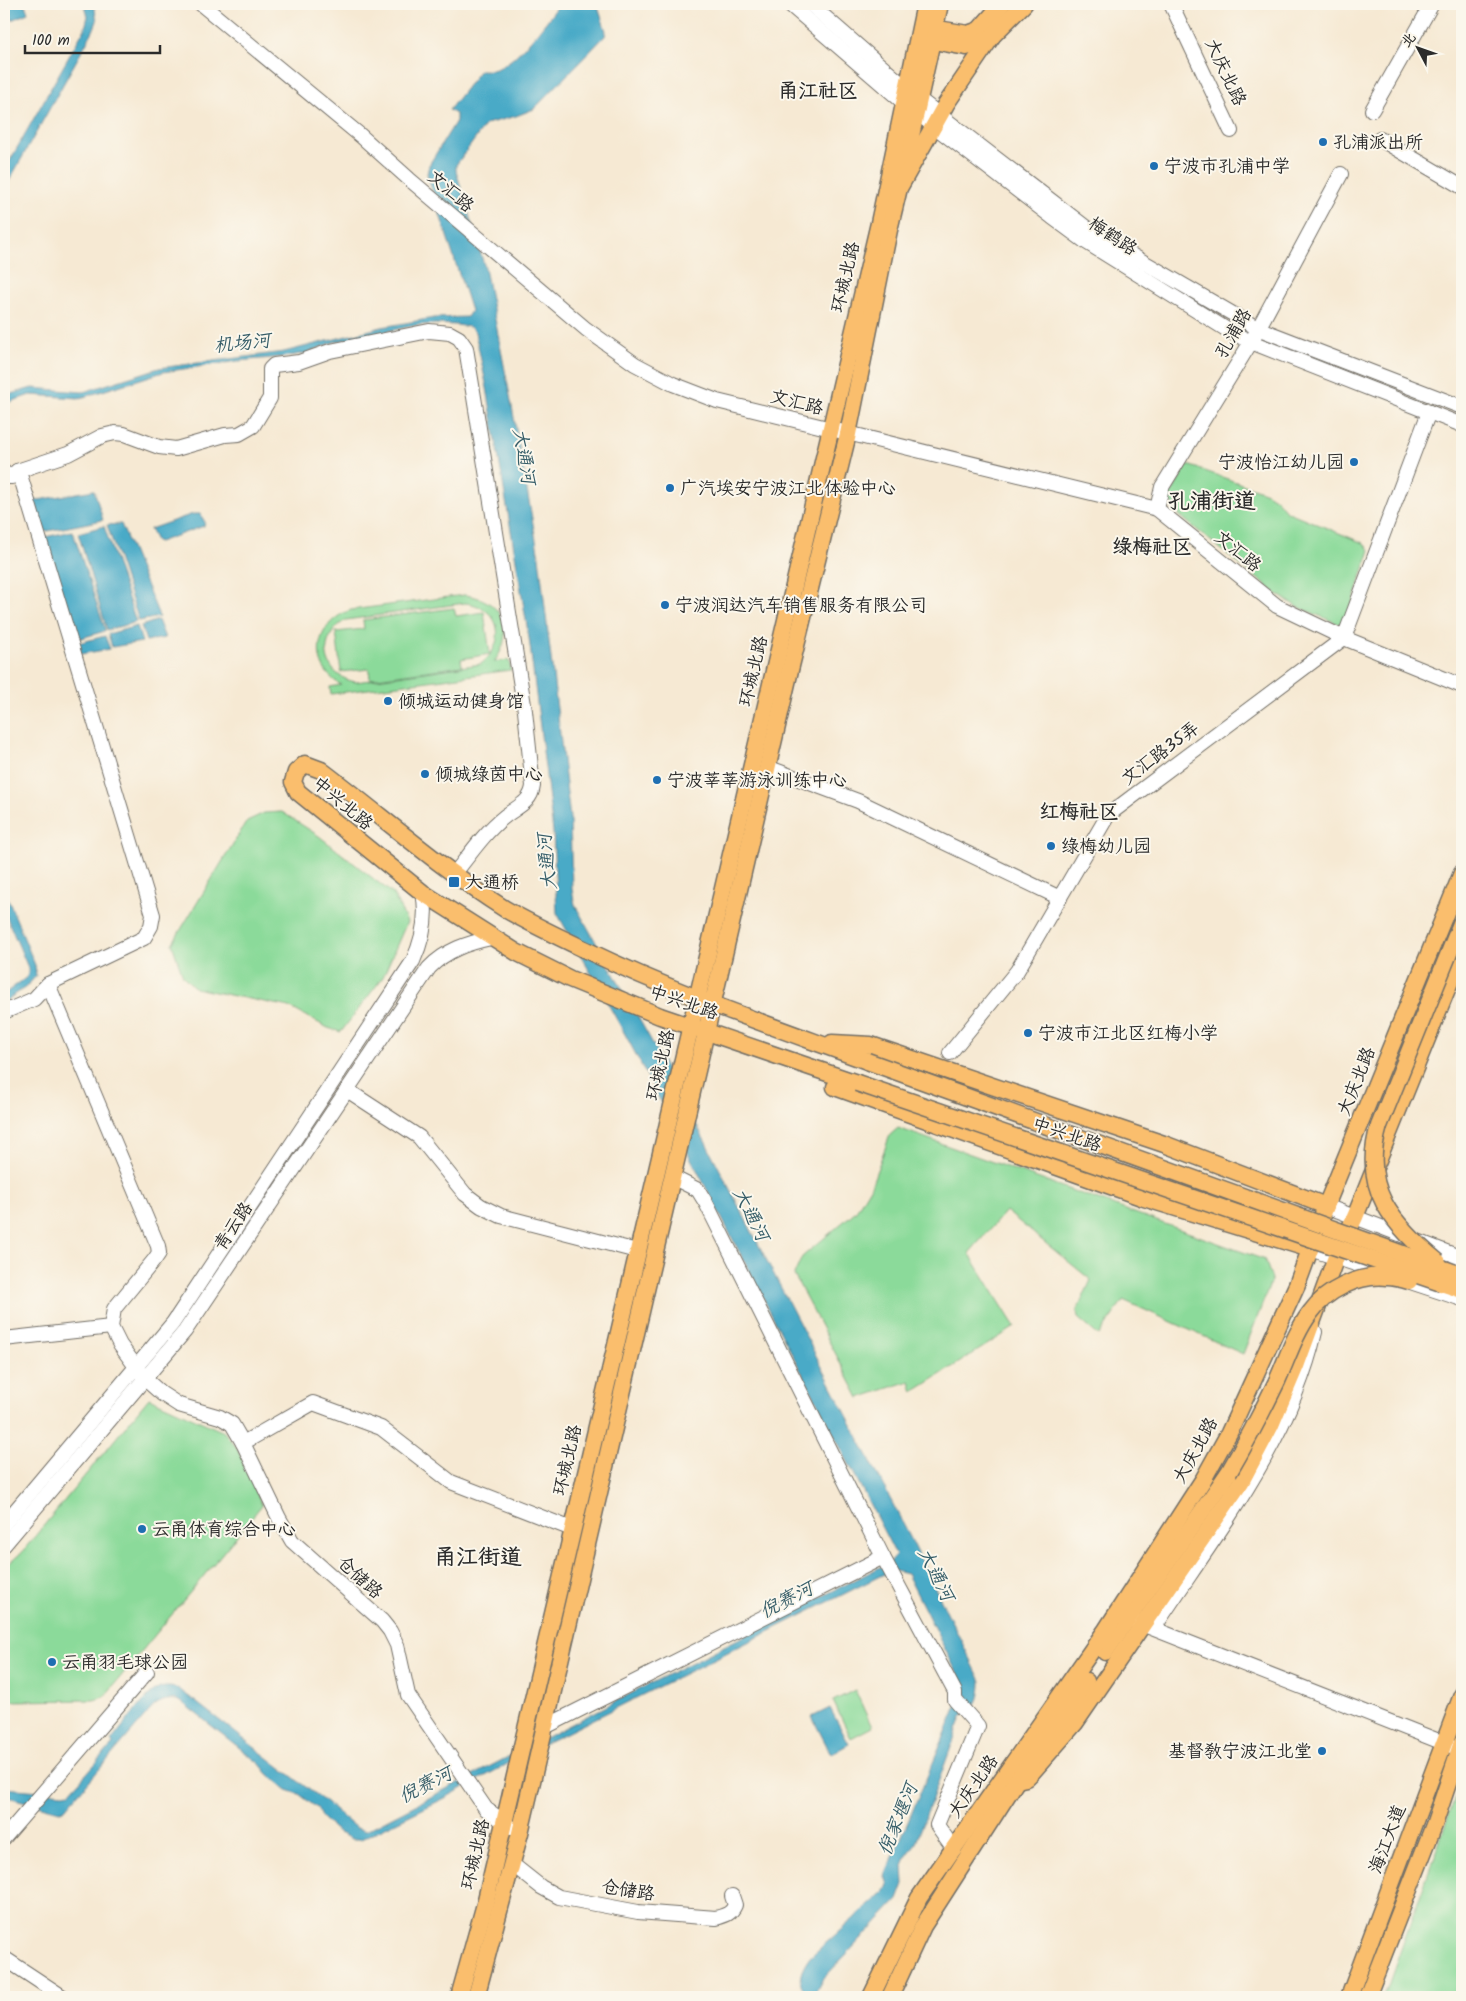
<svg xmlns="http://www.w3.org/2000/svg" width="1466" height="2001" font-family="Kalam,'LXGW WenKai TC',sans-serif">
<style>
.green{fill:#8bda9a;stroke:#5b8262;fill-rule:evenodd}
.water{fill:#48aac7;stroke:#3a6a79}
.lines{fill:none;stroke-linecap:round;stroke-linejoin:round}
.minor-casing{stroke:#726e66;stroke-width:16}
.major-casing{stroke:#726e66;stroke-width:19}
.minor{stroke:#fff;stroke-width:14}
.major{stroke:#fabe6d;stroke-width:16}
.major-bridge-casing{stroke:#726e66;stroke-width:19;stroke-linecap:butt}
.major-bridge{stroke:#fabe6d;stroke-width:16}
.poi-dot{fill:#1f6fb2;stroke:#fbf7ec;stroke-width:2}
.labels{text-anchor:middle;stroke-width:4;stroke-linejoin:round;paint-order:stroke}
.street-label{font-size:18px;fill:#2b2b2b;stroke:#fbf7ec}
.poi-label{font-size:18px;fill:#2b2b2b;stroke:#fbf7ec;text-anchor:start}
.water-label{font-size:19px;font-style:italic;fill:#375e69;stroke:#fbf7ec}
.quarter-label{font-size:20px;font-weight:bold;fill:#2b2b2b;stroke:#fbf7ec}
.district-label{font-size:22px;font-weight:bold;fill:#2b2b2b;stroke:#fbf7ec}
</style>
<rect width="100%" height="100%" fill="#fbf7ec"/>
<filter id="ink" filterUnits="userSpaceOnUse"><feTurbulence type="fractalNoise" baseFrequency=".02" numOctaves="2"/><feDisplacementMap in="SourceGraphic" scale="10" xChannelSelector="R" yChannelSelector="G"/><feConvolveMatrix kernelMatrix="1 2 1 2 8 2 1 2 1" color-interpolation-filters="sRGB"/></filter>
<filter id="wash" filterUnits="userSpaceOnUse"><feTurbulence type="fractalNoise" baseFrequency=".0096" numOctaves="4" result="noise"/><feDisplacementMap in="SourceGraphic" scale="20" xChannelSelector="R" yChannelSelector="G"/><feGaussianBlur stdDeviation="1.12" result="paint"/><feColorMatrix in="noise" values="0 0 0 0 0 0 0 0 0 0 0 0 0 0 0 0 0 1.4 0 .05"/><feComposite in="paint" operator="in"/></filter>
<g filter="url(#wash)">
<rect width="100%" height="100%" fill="#f6e9d3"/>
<!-- green -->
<g class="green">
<polygon points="1188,465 1267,493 1276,499 1286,511 1363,543 1370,550 1348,617 1339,624 1296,606 1278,595 1180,516 1168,498"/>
<path d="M464,595c38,3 53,37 30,67l15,-2 2,10 -180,24 -1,-7 11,-2c-34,-20 -26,-63 10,-75zM465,603c36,4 43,39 16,61l-125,18c-35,-6 -39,-45 -10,-62z"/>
<polygon points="454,608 456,616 484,612 490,654 461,659 462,666 370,679 369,669 341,672 336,632 364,629 363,620"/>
<polygon points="282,812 319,836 393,894 407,922 383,977 341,1032 328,1028 289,1007 195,988 183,976 172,944 247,821 264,813"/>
<polygon points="898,1128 1265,1260 1272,1279 1243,1354 1123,1300 1099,1336 1078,1318 1077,1311 1091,1280 1006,1211 969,1253 1015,1327 913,1392 910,1381 859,1398 794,1275 802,1257 856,1211 871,1186 890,1135"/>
<polygon points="149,1398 224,1432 237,1448 262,1505 104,1697 94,1700 4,1701 4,1568 22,1552"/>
<polygon points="855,1690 872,1727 851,1738 833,1701"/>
<polygon points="1462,1778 1462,1997 1384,1997"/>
</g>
<!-- water -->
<g class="water">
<polygon points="4,4 25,4 28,13 4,23"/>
<polygon points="84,4 94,4 97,21 93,31 4,190 4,171 85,28 88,16"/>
<path d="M559,4h38l9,27 -1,5 -71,73 -18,7 -30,8 -30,41v6l29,97 26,133 28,156 31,261 2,71 3,16 77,137 54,101 206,398 69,140c0,9 -1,21 -8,26l-3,-1 -8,11 -46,126 -10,14 -3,9 1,18 -6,16 -76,80 -7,13 4,4h-9c-2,-4 -8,-9 -9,-13 -3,-9 4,-20 9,-27l75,-66 3,-6 -3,-9 77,-182 1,-9 -56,-111 -12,-3 -11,3 -338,169 -103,56 -82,40h-9l-13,-6 -17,-15 -5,-10 -18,-14 -12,-4 -19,-16 -8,-10 -80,-63c-9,-3 -18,-1 -26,5l-89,103 -5,2 -56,-15v-8l60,5 6,-1 43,-48 -2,-3c11,-13 35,-47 49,-53 6,-2 13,-1 19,1l145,112 32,27 9,3 290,-150 235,-119 6,-7 -196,-379 -74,-140 -69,-123 -4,-81 -24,-194 -42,-250 -12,-56 -5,-5 -13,-2 -21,-1 -18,1 -84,17 -27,11 -24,4 -45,4 -75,11 -83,26 -50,-3 -26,9v-8l28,-8 51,4 76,-24 125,-16 98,-25 52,-9 33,-1 4,-6 -44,-137 2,-9 27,-44v-7l-7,-4 31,-40c6,0 11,1 16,-1 19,-6 52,-48 63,-65z"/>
<polygon points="94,490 103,520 43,532 33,501"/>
<polygon points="193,514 200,514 205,522 204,526 159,542 156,541 150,529"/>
<polygon points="121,524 158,613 159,617 139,621 107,525"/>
<polygon points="104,526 136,622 107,630 78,533"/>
<polygon points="72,531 73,532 105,629 105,631 78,639 75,638 45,537"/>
<polygon points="158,620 165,638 146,641 141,626"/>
<polygon points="137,626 142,642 112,647 108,634"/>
<polygon points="105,636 110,649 81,654 78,643"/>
<polygon points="4,889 35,965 36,976 26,987 4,1002 4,994 27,977 29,970 4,911"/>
<polygon points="830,1708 849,1744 831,1754 812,1717"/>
</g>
</g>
<g filter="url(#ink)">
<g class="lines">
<!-- minor casing -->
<g class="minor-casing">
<g id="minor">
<polyline points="201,4 361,136 409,179 586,329 635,364 673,384 717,401 1157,509 1277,606 1344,638 1462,686"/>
<polyline points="789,4 904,103 1052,217 1086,242 1229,331 1251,342 1462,425"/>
<polyline points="810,4 919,99 1092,232 1257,328 1462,407"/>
<polyline points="1171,4 1231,131"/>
<polyline points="1372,110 1432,4"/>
<polyline points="1380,139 1462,187"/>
<polyline points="17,471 21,478 153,915 151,926 144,938 48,984 158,1246 159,1253 155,1259 114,1309 111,1327 120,1345 145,1379 162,1394 179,1405 220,1417 232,1424 243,1443 279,1518 292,1541 382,1621 390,1631 397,1645 408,1695 486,1809 511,1827"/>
<path d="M4,472l4,5h4l5,-6 51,-17 34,-18 13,-3 9,1 35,13 17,2 49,-14 14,-1 14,-8 17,-28v-29l4,-4 25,-3 31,-11 99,-20 21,2 9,5 7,10 59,363 8,75c-2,17 -17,21 -29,31 -19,15 -34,37 -49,56"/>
<polyline points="1157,509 1162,487 1251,342 1341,174"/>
<polyline points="767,767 858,801 1060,898"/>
<polyline points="4,1012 34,999 48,984"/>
<polyline points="950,1053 1017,971 1108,815 1344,638 1429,412"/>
<polyline points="347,1090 419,1137 465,1194 481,1206 501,1216 637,1251"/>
<polyline points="1326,1206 1462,1258"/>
<polyline points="1310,1249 1462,1299"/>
<polyline points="4,1339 111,1327"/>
<polyline points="243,1443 313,1403 381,1428 451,1482 572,1529"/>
<path d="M4,1524l169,-201 240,-362c10,-22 15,-44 10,-68"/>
<path d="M4,1545l181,-214 244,-363c17,-18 39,-25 62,-30"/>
<polyline points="883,1557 955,1692 955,1700 978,1726 937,1825 954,1849"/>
<polyline points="1134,1621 1454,1747"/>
<path d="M1154,1628c61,-93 136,-186 161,-296"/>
<polyline points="545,1727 883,1557 706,1203 698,1190 672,1177"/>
<polyline points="4,1838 147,1672"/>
<path d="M512,1864l29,23 18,10 79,15 78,6c10,-3 15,-4 19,-13l-3,-9"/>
<polyline points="4,1958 63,1997"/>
</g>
</g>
<!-- major casing -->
<g class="major-casing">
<g id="major">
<polyline points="926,27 968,34 979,30 1002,4"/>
<polyline points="922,39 966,47 977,44 992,36"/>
<polyline points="903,172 940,4"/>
<polyline points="832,1043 871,1045 1164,1144 1326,1206"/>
<path d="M857,1083l-197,-67 -90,-37 -54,-27 -93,-59 -125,-101 -5,-10 3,-10 9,-8 16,6c61,46 119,98 184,139 26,15 54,28 81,41 91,44 186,76 281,111"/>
<polyline points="835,1087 1144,1198 1310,1249"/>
<polyline points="1447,1270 1462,1275"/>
<polyline points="1441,1283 1462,1290"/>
<polyline points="1105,1652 1229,1472"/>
<polyline points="1017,1780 1026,1778 1033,1771 1075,1723 1241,1482 1271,1425 1296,1366 1336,1257 1355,1217 1462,952"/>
<polyline points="459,1997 485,1904 879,223 925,4"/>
<polyline points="476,1997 520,1833 790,670 848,434 889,230 899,188 946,104 993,35 1024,4"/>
<polyline points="871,1997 919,1898 1106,1630 1203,1480 1229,1433 1297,1285 1326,1206 1462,873"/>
<polyline points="890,1997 923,1926 1017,1780 1086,1681"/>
<polyline points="1349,1997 1462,1695"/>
<polyline points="1367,1997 1434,1825 1462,1742"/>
</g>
</g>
<!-- minor -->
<use href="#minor" class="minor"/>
<!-- major -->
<use href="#major" class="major"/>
<!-- major-bridge casing -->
<g class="major-bridge-casing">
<g id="major-bridge">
<polyline points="867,1061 1447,1270"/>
<polyline points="857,1083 1441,1283"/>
<path d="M1438,1262c-45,-37 -78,-73 -59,-136l83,-205"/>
<path d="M1229,1472c17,-29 33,-60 48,-91 10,-22 18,-48 33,-68 16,-23 49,-39 77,-36 7,0 15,2 22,4"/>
</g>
</g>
<!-- major-bridge -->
<use href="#major-bridge" class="major-bridge"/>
</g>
</g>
<!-- markers -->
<g class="poi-dot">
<circle cx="1323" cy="142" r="5"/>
<circle cx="1154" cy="166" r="5"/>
<circle cx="1354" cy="462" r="5"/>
<circle cx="670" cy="488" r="5"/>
<circle cx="665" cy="605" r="5"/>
<circle cx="388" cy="701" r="5"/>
<circle cx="425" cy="774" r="5"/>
<circle cx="657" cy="780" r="5"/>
<circle cx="1051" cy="846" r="5"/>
<rect x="448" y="876" width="12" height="12" rx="2.5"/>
<circle cx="1028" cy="1033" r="5"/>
<circle cx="142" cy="1529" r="5"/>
<circle cx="52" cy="1662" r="5"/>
<circle cx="1322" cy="1751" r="5"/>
</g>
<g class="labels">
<!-- street labels -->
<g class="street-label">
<text transform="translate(1226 72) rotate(65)" y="6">大庆北路</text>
<text transform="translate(451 191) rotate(40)" y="6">文汇路</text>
<text transform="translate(1113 236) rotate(33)" y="6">梅鹤路</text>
<text transform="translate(845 277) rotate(-77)" y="6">环城北路</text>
<text transform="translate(1233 333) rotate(-60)" y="6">孔浦路</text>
<text transform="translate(797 402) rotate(14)" y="6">文汇路</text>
<text transform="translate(1238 551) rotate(39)" y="6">文汇路</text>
<text transform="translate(753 671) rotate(-77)" y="6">环城北路</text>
<text transform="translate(1160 753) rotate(-37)" y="6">文汇路35弄</text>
<text transform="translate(343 803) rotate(40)" y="6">中兴北路</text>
<text transform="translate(684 1002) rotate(19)" y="6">中兴北路</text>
<text transform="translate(660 1065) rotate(-77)" y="6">环城北路</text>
<text transform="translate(1356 1081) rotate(-68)" y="6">大庆北路</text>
<text transform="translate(1067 1134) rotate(19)" y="6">中兴北路</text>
<text transform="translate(233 1226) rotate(-56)" y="6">青云路</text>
<text transform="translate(1195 1450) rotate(-61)" y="6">大庆北路</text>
<text transform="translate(567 1460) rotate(-77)" y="6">环城北路</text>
<text transform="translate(360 1577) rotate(42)" y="6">仓储路</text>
<text transform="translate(973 1786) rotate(-55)" y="6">大庆北路</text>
<text transform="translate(1387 1839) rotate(-69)" y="6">海江大道</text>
<text transform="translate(475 1854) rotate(-77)" y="6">环城北路</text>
<text transform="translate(628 1890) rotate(9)" y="6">仓储路</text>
</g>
<!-- poi labels -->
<g class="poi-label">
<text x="1333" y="148">孔浦派出所</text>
<text x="1164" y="172">宁波市孔浦中学</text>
<text x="1344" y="468" text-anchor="end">宁波怡江幼儿园</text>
<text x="680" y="494">广汽埃安宁波江北体验中心</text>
<text x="675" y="611">宁波润达汽车销售服务有限公司</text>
<text x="398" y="707">倾城运动健身馆</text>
<text x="435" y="780">倾城绿茵中心</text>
<text x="667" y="786">宁波莘莘游泳训练中心</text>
<text x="1061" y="852">绿梅幼儿园</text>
<text x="465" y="888">大通桥</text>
<text x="1038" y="1039">宁波市江北区红梅小学</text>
<text x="152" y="1535">云甬体育综合中心</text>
<text x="62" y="1668">云甬羽毛球公园</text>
<text x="1312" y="1757" text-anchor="end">基督教宁波江北堂</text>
</g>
<!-- water labels -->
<g class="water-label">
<text transform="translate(242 342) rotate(-6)" y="7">机场河</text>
<text transform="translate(525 456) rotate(80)" y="7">大通河</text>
<text transform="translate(546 862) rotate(-96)" y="7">大通河</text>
<text transform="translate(752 1214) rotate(63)" y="7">大通河</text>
<text transform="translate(937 1574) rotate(63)" y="7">大通河</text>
<text transform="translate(786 1599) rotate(-27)" y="7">倪赛河</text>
<text transform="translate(425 1784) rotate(-27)" y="7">倪赛河</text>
<text transform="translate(897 1819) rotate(-68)" y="7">倪家堰河</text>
</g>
<!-- quarter labels -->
<g class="quarter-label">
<text x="818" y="97">甬江社区</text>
<text x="1152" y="553">绿梅社区</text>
<text x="1079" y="818">红梅社区</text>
</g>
<!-- district labels -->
<g class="district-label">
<text x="1212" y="508">孔浦街道</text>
<text x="478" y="1564">甬江街道</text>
</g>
</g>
<!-- margin -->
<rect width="1466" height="2001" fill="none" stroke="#fbf7ec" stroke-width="20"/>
<!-- north arrow -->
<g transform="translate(1418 48) rotate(311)" stroke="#fbf7ec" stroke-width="4" paint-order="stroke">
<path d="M0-4L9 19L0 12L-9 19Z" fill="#2b2b2b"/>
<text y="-8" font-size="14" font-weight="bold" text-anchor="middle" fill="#2b2b2b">北</text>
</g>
<!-- scale -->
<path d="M25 45v8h135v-8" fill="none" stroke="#2b2b2b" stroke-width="2.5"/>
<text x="32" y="45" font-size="15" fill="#2b2b2b" stroke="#fbf7ec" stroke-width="4" paint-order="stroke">100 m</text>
</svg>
